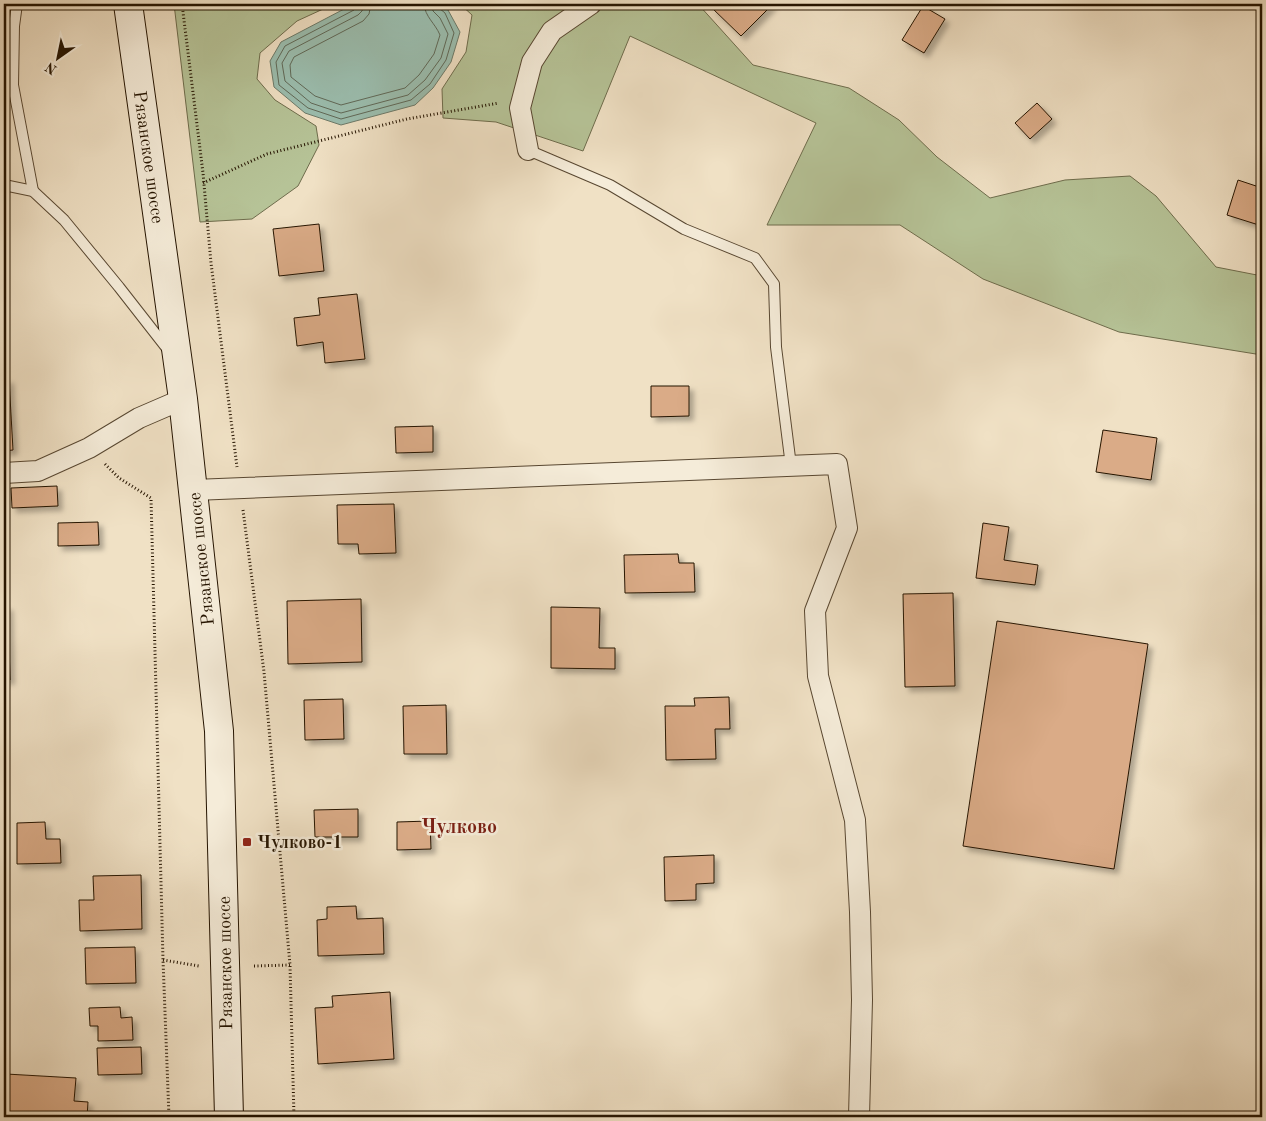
<svg xmlns="http://www.w3.org/2000/svg" width="1266" height="1121" font-family="'Old Standard TT',serif">
<style>
.green{fill:#b6c397;stroke:#6e6c4c}
.water{fill:#9bbeaf;stroke:#6c7a69}
.lines{fill:none;stroke-linecap:round;stroke-linejoin:round}
.shore{stroke:#606958;stroke-width:1}
.building{fill:#daab87;stroke:#251400;filter:url(#shadow)}
.service-casing{stroke:#584731;stroke-width:12}
.minor-casing{stroke:#584731;stroke-width:22}
.secondary-casing{stroke:#251400;stroke-width:30}
.path{stroke:#251400;stroke-width:3;stroke-dasharray:1 2.5;stroke-linecap:butt}
.service{stroke:#f5ecd9;stroke-width:10}
.minor{stroke:#f5ecd9;stroke-width:20}
.secondary{stroke:#f5ecd9;stroke-width:28}
.poi-dot{fill:#8f2418;stroke:#f5ecd9;stroke-width:2}
.labels{text-anchor:middle;stroke-width:5;stroke-linejoin:round;paint-order:stroke}
.street-label{font-size:18px;fill:#251400;stroke:#f5ecd9}
.poi-label{font-size:18px;font-weight:bold;fill:#251400;stroke:#f5ecd9;text-anchor:start}
.quarter-label{font-size:20px;font-weight:bold;fill:#7a1f14;stroke:#f5ecd9}
</style>
<defs>
<filter id="shadow"><feDropShadow dx="4.5" dy="4.5" stdDeviation="2.5" flood-color="#0004"/></filter>
</defs>
<rect width="100%" height="100%" fill="#f0e1c5"/>
<filter id="stains"><feTurbulence type="fractalNoise" baseFrequency=".004" numOctaves="4"/><feColorMatrix values="0 0 0 0 .2 0 0 0 0 .09 0 0 0 0 .02 0 0 0 .5 -.17"/></filter>
<radialGradient id="worn" r=".72"><stop offset=".6" stop-color="#630" stop-opacity="0"/><stop offset="1" stop-color="#630" stop-opacity=".3"/></radialGradient>
<!-- green -->
<g class="green">
<polygon points="174,4 334,4 297,21 260,53 257,79 275,100 316,126 319,145 298,186 252,219 200,222"/>
<polygon points="460,4 698,4 753,65 849,88 899,120 937,157 990,198 1065,180 1130,176 1156,196 1216,267 1262,276 1262,355 1119,332 983,279 900,225 767,225 816,123 630,36 583,151 496,122 443,118 442,89 466,52 472,15"/>
</g>
<!-- water -->
<polygon class="water" points="358,4 440,4 448,10 460,32 451,62 433,88 415,105 341,125 305,113 274,87 270,61 281,42 346,8"/>
<g class="lines">
<!-- shore -->
<g class="shore">
<polyline points="357,4 354,10 285,46 276,62 279,85 308,108 341,119 411,100 430,84 446,60 454,33 445,13 439,8 438,4"/>
<polyline points="364,4 362,11 358,15 289,51 282,63 285,81 311,103 341,113 408,95 425,80 441,58 448,34 440,18 433,11 432,4"/>
<path d="M371,4l-2,10 -6,7 -69,36 -4,8 1,12 24,19 26,9 64,-17 14,-13 15,-21 6,-19c-5,-12 -15,-18 -16,-31"/>
</g>
</g>
<!-- building -->
<g class="building">
<polygon points="716,4 773,4 741,36 712,8"/>
<polygon points="923,6 945,19 924,53 902,40"/>
<polygon points="1037,103 1052,119 1030,139 1015,123"/>
<polygon points="1238,180 1262,188 1262,226 1227,215"/>
<polygon points="319,224 324,271 279,276 273,229"/>
<polygon points="357,294 365,359 325,363 323,342 297,346 294,318 320,315 318,298"/>
<polygon points="4,379 9,379 13,450 4,451"/>
<polygon points="651,386 689,386 689,416 651,417"/>
<polygon points="433,426 433,452 396,453 395,427"/>
<polygon points="1103,430 1157,438 1151,480 1096,472"/>
<polygon points="57,486 58,506 12,508 11,488"/>
<polygon points="394,504 396,553 359,554 358,544 338,544 337,505"/>
<polygon points="98,522 99,545 58,546 58,523"/>
<polygon points="983,523 1009,527 1004,560 1038,565 1035,585 976,578"/>
<polygon points="678,554 679,563 694,563 695,592 625,593 624,555"/>
<polygon points="953,593 955,686 905,687 903,594"/>
<polygon points="361,599 362,662 288,664 287,601"/>
<polygon points="4,606 8,606 10,680 4,680"/>
<polygon points="551,607 600,608 599,648 615,648 615,669 551,668"/>
<polygon points="997,621 1148,644 1114,869 963,846"/>
<polygon points="729,697 730,729 715,729 716,759 666,760 665,706 695,706 694,698"/>
<polygon points="343,699 344,739 305,740 304,700"/>
<polygon points="446,705 447,754 404,754 403,706"/>
<polygon points="358,809 358,837 315,837 314,810"/>
<polygon points="430,821 431,849 397,850 397,822"/>
<polygon points="45,822 46,839 60,839 61,863 17,864 17,823"/>
<polygon points="714,855 714,883 696,884 696,900 665,901 664,857"/>
<polygon points="141,875 142,929 80,931 79,900 94,900 93,876"/>
<polygon points="356,906 357,919 383,918 384,954 318,956 317,920 327,919 327,907"/>
<polygon points="135,947 136,983 86,984 85,948"/>
<polygon points="390,992 394,1059 318,1064 315,1008 333,1007 332,996"/>
<polygon points="120,1007 121,1018 132,1017 133,1040 98,1041 98,1026 90,1026 89,1008"/>
<polygon points="141,1047 142,1074 98,1075 97,1048"/>
<polygon points="6,1074 76,1078 74,1101 88,1102 87,1117 4,1117"/>
</g>
<g class="lines">
<!-- service casing -->
<g class="service-casing">
<g id="service">
<polyline points="17,4 14,26 13,85 33,191"/>
<polyline points="528,150 610,185 684,229 755,258 774,284 776,347 791,466"/>
<polyline points="4,185 33,191 64,220 119,287 169,351"/>
</g>
</g>
<!-- minor casing -->
<g class="minor-casing">
<g id="minor">
<polyline points="528,150 520,108 532,62 552,31 591,4"/>
<polyline points="4,473 38,471 89,448 139,418 183,399"/>
<polyline points="194,490 837,464 847,528 815,611 818,676 855,820 860,912 862,1000 859,1117"/>
</g>
</g>
<!-- secondary casing -->
<g class="secondary-casing">
<polyline id="secondary" points="128,4 183,399 219,731 229,1117"/>
</g>
<!-- path -->
<g class="path">
<polyline points="182,4 203,173 211,263 237,467"/>
<polyline points="203,183 267,154 407,119 499,103"/>
<polyline points="105,464 119,478 151,498 163,960 169,1117"/>
<polyline points="243,510 264,672 290,965 294,1117"/>
<polyline points="163,960 199,966"/>
<polyline points="254,966 290,965"/>
</g>
<!-- service -->
<use href="#service" class="service"/>
<!-- minor -->
<use href="#minor" class="minor"/>
<!-- secondary -->
<use href="#secondary" class="secondary"/>
</g>
<!-- markers -->
<rect class="poi-dot" x="242" y="837" width="10" height="10" rx="2.5"/>
<g class="labels">
<!-- street labels -->
<g class="street-label">
<text transform="translate(149 157) rotate(82)" y="6">Рязанское шоссе</text>
<text transform="translate(201 559) rotate(-96)" y="6">Рязанское шоссе</text>
<text transform="translate(225 963) rotate(-91)" y="6">Рязанское шоссе</text>
</g>
<!-- poi labels -->
<g class="poi-label">
<text x="257" y="848">Чулково-1</text>
</g>
<!-- quarter labels -->
<g class="quarter-label">
<text x="459" y="833">Чулково</text>
</g>
</g>
<!-- margin -->
<rect width="1266" height="1121" fill="none" stroke="#f0e1c5" stroke-width="20"/>
<rect x="5" y="5" width="1256" height="1111" fill="none" stroke="#251400" stroke-width="2.5"/>
<rect x="10" y="10" width="1246" height="1101" fill="none" stroke="#251400"/>
<!-- north arrow -->
<g transform="translate(58 58) rotate(213)" stroke="#f5ecd9" stroke-width="4" paint-order="stroke">
<path d="M0-4L9 19L0 12L-9 19Z" fill="#251400"/>
<text y="-8" font-size="14" font-weight="bold" text-anchor="middle" fill="#251400">N</text>
</g>
<rect width="100%" height="100%" filter="url(#stains)"/>
<rect width="100%" height="100%" fill="url(#worn)"/>
</svg>
